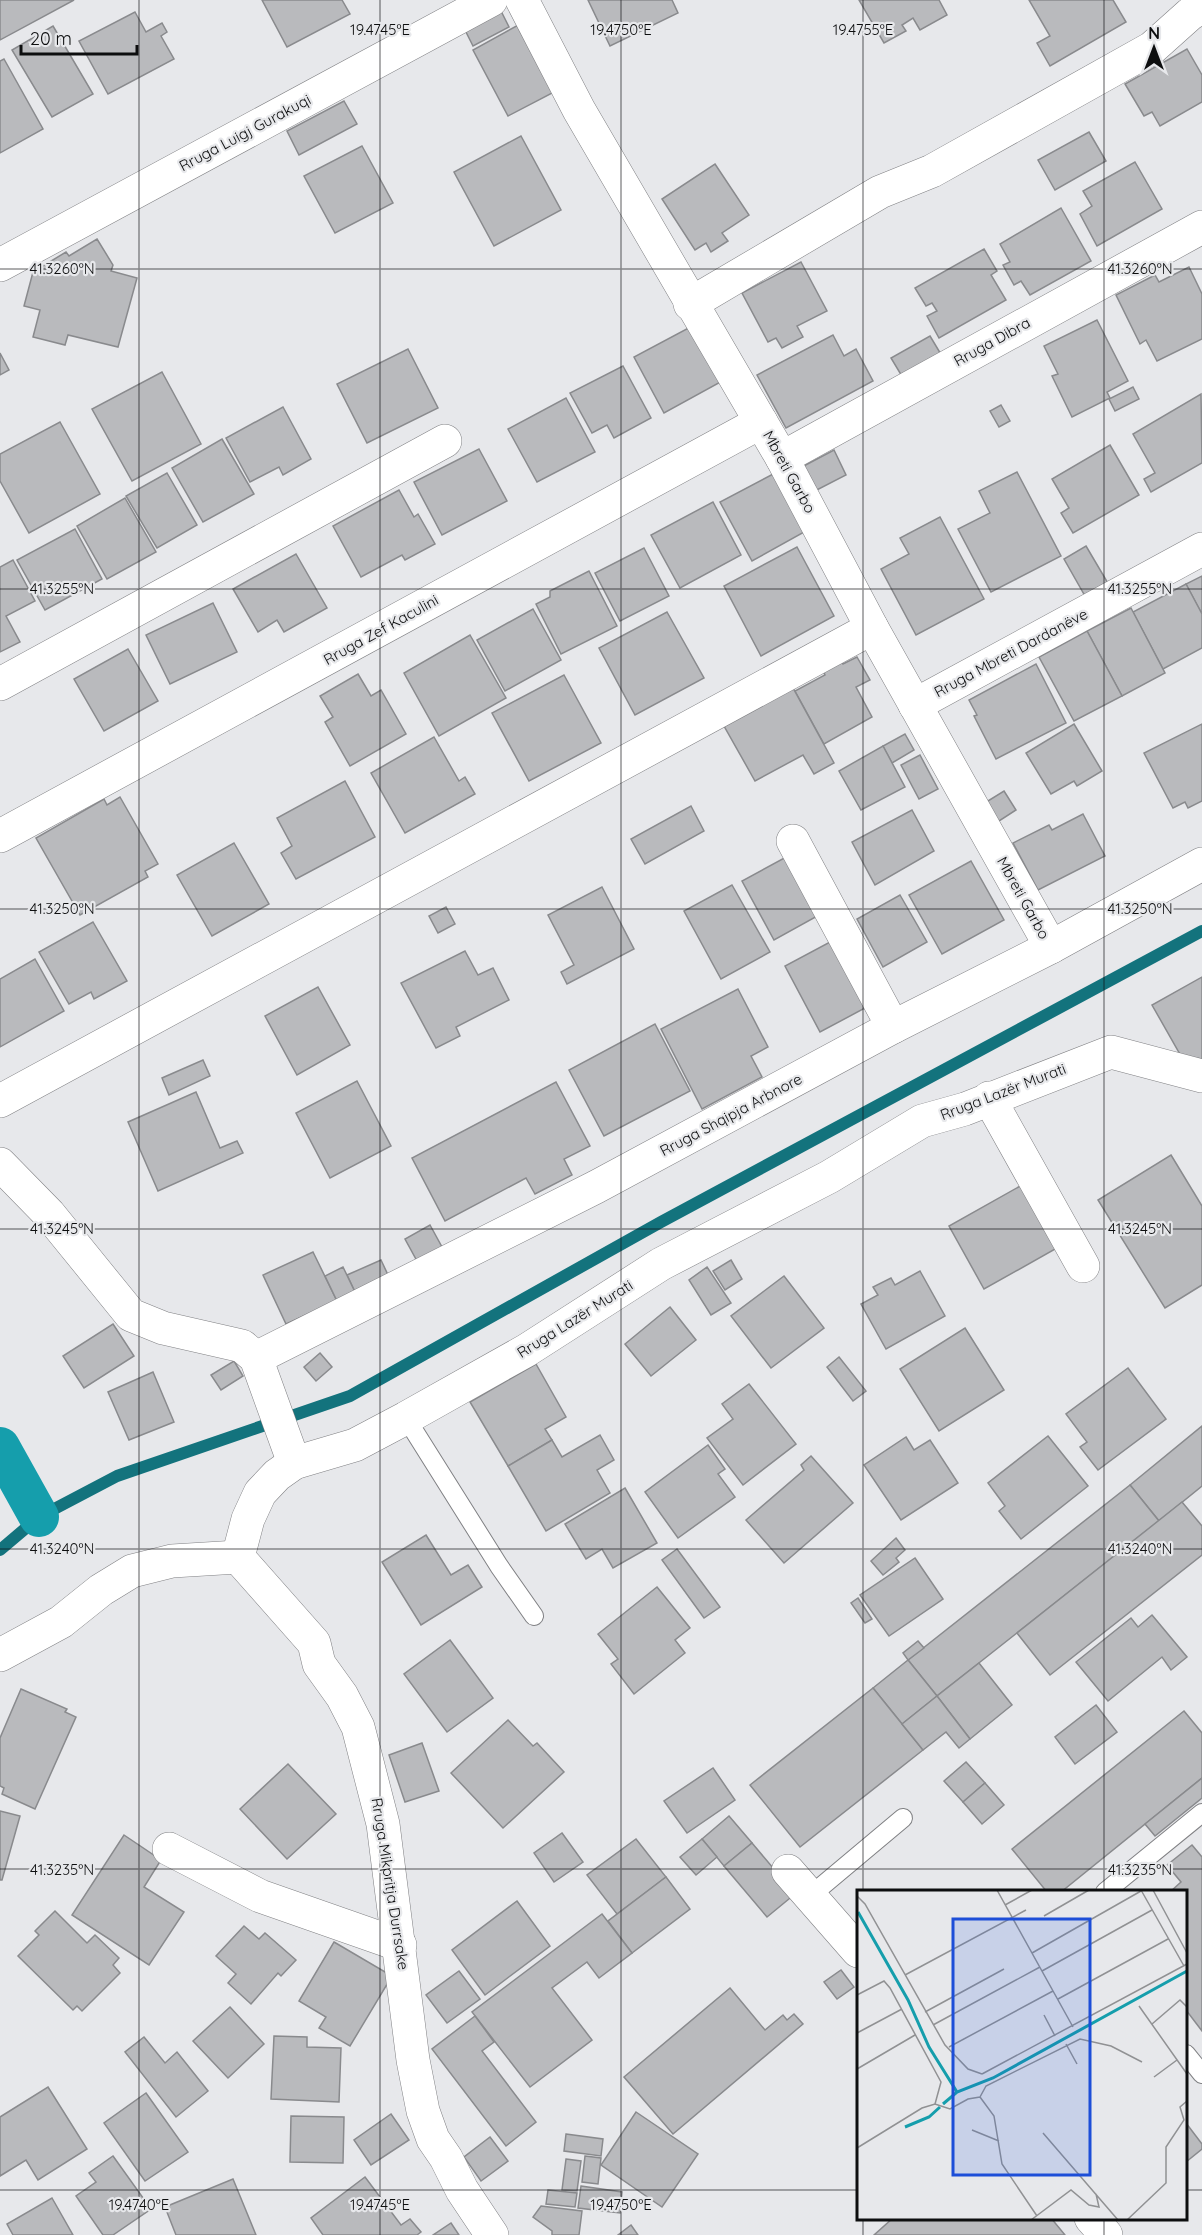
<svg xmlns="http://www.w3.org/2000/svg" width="1202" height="2235" font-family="Quicksand,sans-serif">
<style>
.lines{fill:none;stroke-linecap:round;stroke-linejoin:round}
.stream{stroke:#13737d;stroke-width:12}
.canal{stroke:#159eac;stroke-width:40}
.building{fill:#b9babd;stroke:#898a8d;stroke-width:1.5}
.lane-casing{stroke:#808184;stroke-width:20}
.street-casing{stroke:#808184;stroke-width:34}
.lane{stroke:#fff;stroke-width:18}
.street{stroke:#fff;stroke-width:33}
.ticks{fill:none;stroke:#0d0e0f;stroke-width:1.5;stroke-opacity:0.45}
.labels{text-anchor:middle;stroke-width:4.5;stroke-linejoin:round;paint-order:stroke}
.street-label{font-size:15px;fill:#0d0e0f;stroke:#e7e8eb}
.inset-river{fill:none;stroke:#159eac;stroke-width:3}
.inset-road{fill:none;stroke:#909193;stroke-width:1.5}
.view{fill:#1d4ed8;fill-opacity:0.15;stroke:#1d4ed8;stroke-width:3}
.inset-edge{fill:none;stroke:#0d0e0f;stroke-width:3}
.ticks-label{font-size:15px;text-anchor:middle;fill:#0d0e0f;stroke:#e7e8eb;stroke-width:4.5;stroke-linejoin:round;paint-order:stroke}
</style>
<rect width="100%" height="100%" fill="#e7e8eb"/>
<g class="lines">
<!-- stream -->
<polyline class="stream" points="0,1550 39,1517 117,1476 350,1396 661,1222 1202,931"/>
<!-- canal -->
<polyline class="canal" points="0,1447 39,1517"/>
</g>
<!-- building -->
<g class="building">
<polygon points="0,0 74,0 0,40"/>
<polygon points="262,0 342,0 350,14 287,47"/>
<polygon points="588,0 672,0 678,13 610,46"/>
<polygon points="859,0 939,0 947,15 920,30 913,18 902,25 906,31 884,43"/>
<polygon points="1029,0 1113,0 1126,22 1050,66 1037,43 1050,36"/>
<polygon points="500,9 509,27 473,46 464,28"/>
<polygon points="135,12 146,32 162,23 167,32 161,36 174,59 108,94 79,41"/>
<polygon points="522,23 558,90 508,116 473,50"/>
<polygon points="53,26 93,94 52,117 12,50"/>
<polygon points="1187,49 1202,75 1202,102 1160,126 1152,112 1144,116 1125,84"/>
<polygon points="4,59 43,129 0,153 0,61"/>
<polygon points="344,101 357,124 299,155 287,131"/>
<polygon points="1089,132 1106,161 1055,190 1038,160"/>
<polygon points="521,136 561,210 494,246 454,172"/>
<polygon points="362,146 393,203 335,233 304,176"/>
<polygon points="1135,162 1162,209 1097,246 1080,214 1092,206 1083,191"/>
<polygon points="715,164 749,215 722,233 728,241 711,252 706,243 695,250 662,199"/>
<polygon points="1061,208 1091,261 1030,295 1021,281 1014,285 1003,265 1010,262 1000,244"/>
<polygon points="97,239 113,265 111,271 137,278 118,347 68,335 65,345 33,337 40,310 24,306 33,272 66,252 69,256"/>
<polygon points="984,249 997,271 991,275 1006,300 939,338 927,316 937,311 932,303 926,306 915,288"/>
<polygon points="801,262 827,311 797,326 803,337 782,348 776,338 768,342 742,293"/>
<polygon points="1189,267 1202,294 1202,339 1157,361 1146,340 1140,344 1116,295 1155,275 1159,282"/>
<polygon points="1097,320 1128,381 1107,392 1110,398 1072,417 1052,376 1058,374 1044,346"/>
<polygon points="696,324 726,379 664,413 634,357"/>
<polygon points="833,335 844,356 856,349 873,381 786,428 757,375"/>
<polygon points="930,336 942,356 903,378 891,358"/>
<polygon points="408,349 438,408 367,443 337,384"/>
<polygon points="0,353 9,370 0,375"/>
<polygon points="623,366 651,418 614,438 607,425 592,433 570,393"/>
<polygon points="162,372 201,444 132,481 92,409"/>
<polygon points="1133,387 1139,399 1115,411 1109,399"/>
<polygon points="1201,394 1202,463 1151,492 1144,479 1155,473 1133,434"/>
<polygon points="566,398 595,452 537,482 508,429"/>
<polygon points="1001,405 1010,421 999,427 990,411"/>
<polygon points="283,407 311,459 283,475 279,467 250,482 226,438"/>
<polygon points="60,422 100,494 29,533 0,481 0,454"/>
<polygon points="222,439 254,494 203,522 172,468"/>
<polygon points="1110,445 1139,495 1073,533 1061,513 1069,508 1052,479"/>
<polygon points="479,449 507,501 442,535 414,482"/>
<polygon points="834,450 846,475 811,493 798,469"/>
<polygon points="1017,472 1061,556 991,592 958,529 990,513 979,491"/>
<polygon points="167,473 197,525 157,548 126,496"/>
<polygon points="775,473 806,531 752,561 720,502"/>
<polygon points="399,490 414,517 418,514 435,544 405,560 402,555 361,577 333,526"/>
<polygon points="125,498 156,552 107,579 77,526"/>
<polygon points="713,502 741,555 680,588 651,535"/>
<polygon points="940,517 984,599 916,635 881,569 909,554 900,538"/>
<polygon points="75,529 102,579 45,610 17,560"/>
<polygon points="1086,546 1112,590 1089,603 1064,559"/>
<polygon points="797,547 834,616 761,656 724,586"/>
<polygon points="644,548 669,596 620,621 595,573"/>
<polygon points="296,554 327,608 284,632 277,620 258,632 233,589"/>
<polygon points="13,560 35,601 6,616 20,642 0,652 0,567"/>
<polygon points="589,571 617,626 561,654 536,604 550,597 550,591"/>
<polygon points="1202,576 1202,614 1186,584"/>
<polygon points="1186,584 1202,614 1202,648 1163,669 1133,612"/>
<polygon points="213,603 237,652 170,684 146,635"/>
<polygon points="1131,608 1165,673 1122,696 1087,631"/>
<polygon points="533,609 561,660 505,691 477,640"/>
<polygon points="667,612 704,678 635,715 599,648"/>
<polygon points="1087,631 1122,696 1074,721 1039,657"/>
<polygon points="470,635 506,698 439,736 404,673"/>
<polygon points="128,649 158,701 104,731 74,679"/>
<polygon points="857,657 870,680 856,687 872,717 824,744 795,691 825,675 822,668 840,658 843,664"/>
<polygon points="1036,664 1066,723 996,759 974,716 977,715 969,700"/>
<polygon points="358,674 371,696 381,690 406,734 350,766 325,722 333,717 320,696"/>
<polygon points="564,675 601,743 529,781 492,713"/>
<polygon points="793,688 834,763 814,774 803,755 755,781 724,726"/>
<polygon points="1074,724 1102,771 1077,786 1074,781 1051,794 1026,753"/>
<polygon points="1202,724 1202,801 1188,808 1185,802 1173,808 1144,753"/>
<polygon points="905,734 914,750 892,763 883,746"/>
<polygon points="434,737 459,781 465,777 475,794 405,833 371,773"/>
<polygon points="883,746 905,787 861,810 839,771"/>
<polygon points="920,755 938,789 919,799 901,765"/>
<polygon points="345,781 375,837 296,879 281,853 292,846 277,818"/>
<polygon points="1004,791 1016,810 996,823 983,804"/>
<polygon points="120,797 158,864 145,871 148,877 80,915 36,838 104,799 107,805"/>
<polygon points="691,806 704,831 645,864 631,839"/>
<polygon points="912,810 934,851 875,885 852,842"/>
<polygon points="1083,814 1105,856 1038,890 1013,843 1049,825 1052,830"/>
<polygon points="234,843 269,904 212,936 177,875"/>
<polygon points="788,856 821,914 774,940 742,881"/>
<polygon points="971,861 1004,920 942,954 909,895"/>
<polygon points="732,885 770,952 721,979 684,911"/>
<polygon points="602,887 634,949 567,984 561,972 574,965 548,915"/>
<polygon points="900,895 927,942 883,967 857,919"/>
<polygon points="446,907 455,924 438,933 429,916"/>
<polygon points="93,922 127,981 94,999 91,992 69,1004 39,952"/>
<polygon points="830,942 865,1008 820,1032 785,966"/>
<polygon points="465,951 478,975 493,968 509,1000 456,1027 460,1036 436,1048 401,983"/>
<polygon points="35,959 64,1011 0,1047 0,979"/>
<polygon points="1202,977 1202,1059 1181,1056 1152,1005"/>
<polygon points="318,987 350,1045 297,1075 265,1016"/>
<polygon points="738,989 768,1047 751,1056 762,1077 702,1109 661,1029"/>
<polygon points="655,1024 690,1091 604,1136 569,1070"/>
<polygon points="203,1060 210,1076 169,1095 162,1078"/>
<polygon points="357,1081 391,1146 330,1178 296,1113"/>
<polygon points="556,1082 590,1146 564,1159 572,1175 535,1194 526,1178 445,1221 412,1158"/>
<polygon points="196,1092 220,1148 237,1141 243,1153 158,1191 128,1122"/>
<polygon points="1171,1155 1202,1206 1202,1285 1165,1308 1098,1200"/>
<polygon points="1022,1185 1057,1248 984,1289 949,1226"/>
<polygon points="430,1225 442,1247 417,1261 405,1239"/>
<polygon points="313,1252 337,1301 286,1324 263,1275"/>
<polygon points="381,1260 389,1277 355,1292 347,1275"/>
<polygon points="731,1260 742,1279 725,1290 713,1271"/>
<polygon points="343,1267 355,1292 337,1301 325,1276"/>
<polygon points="707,1267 731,1303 711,1315 689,1280"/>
<polygon points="920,1271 945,1316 886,1349 861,1304 878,1295 873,1287 891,1278 895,1285"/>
<polygon points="784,1276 824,1328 771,1368 731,1316"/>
<polygon points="670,1307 696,1340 651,1376 625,1344"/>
<polygon points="113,1324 134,1356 84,1388 63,1356"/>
<polygon points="965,1328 1004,1390 939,1431 900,1369"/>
<polygon points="320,1353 332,1367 316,1381 304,1367"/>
<polygon points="839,1357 866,1391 853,1401 827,1367"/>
<polygon points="234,1361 243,1376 221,1390 211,1375"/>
<polygon points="536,1364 566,1417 545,1429 552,1440 508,1466 470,1402"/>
<polygon points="1128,1368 1166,1419 1098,1470 1080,1447 1087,1442 1066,1414"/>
<polygon points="153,1372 174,1422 129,1440 108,1392"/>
<polygon points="749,1384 796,1444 743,1485 707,1438 733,1419 722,1404"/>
<polygon points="1202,1426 1202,1486 1159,1521 1130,1485"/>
<polygon points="600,1435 614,1460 597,1470 610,1493 546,1531 508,1466 552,1440 562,1457"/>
<polygon points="1048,1436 1088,1486 1021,1539 999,1511 1005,1506 988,1483"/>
<polygon points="906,1437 914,1450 930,1440 958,1483 901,1520 864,1465"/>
<polygon points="708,1445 725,1469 718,1474 735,1497 678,1538 645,1492"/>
<polygon points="811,1456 853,1503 784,1563 746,1520 804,1470 801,1465"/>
<polygon points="1130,1485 1159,1521 937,1696 908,1660"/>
<polygon points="625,1488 657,1543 613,1568 602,1549 586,1559 565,1524"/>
<polygon points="1182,1502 1202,1526 1202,1555 1050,1675 1017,1633"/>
<polygon points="426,1535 451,1575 468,1565 482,1587 421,1625 382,1562"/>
<polygon points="896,1538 905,1550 896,1558 899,1562 883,1575 871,1561"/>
<polygon points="677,1549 720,1607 704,1618 662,1560"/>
<polygon points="915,1558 943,1599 889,1636 860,1595"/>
<polygon points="657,1587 690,1628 675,1640 685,1653 634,1694 611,1664 618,1659 598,1634"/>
<polygon points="858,1598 872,1619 865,1623 851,1603"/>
<polygon points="1152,1615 1187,1657 1171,1670 1162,1657 1108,1701 1076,1662 1131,1618 1138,1627"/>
<polygon points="450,1640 493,1698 447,1732 404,1674"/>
<polygon points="918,1641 924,1648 908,1660 903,1653"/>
<polygon points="908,1660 937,1696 902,1724 873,1688"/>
<polygon points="979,1663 1012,1705 970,1739 937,1696"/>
<polygon points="873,1688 923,1750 800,1847 750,1785"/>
<polygon points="21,1689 67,1709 65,1712 76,1717 35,1809 2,1794 4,1788 0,1786 0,1738"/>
<polygon points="937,1696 970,1739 959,1748 946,1732 923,1750 902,1724"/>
<polygon points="1096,1705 1117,1732 1075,1764 1055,1737"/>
<polygon points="1184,1711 1202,1733 1202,1778 1061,1892 1047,1892 1012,1849"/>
<polygon points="508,1720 533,1746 537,1743 564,1772 503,1828 451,1773"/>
<polygon points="422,1743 439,1791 405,1802 389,1755"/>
<polygon points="966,1762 985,1783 963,1802 944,1781"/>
<polygon points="288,1764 336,1814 287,1859 240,1809"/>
<polygon points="713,1768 735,1800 687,1833 664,1801"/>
<polygon points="1202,1778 1202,1798 1155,1836 1145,1824"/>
<polygon points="985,1783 1004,1805 982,1824 963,1802"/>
<polygon points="0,1811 20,1816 2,1880 0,1880"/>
<polygon points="729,1816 752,1843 724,1866 702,1839"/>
<polygon points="562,1833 583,1862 554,1882 534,1853"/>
<polygon points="124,1835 161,1860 144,1887 184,1912 149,1965 72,1915"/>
<polygon points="636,1839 666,1877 617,1914 587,1875"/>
<polygon points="702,1839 717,1857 696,1875 680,1857"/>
<polygon points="752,1843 795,1894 767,1917 724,1866"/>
<polygon points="1192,1845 1202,1857 1202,2031 1186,2010 1186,1892 1170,1892 1181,1882 1167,1865"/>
<polygon points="666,1877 690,1909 632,1953 608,1921"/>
<polygon points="517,1901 550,1946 485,1995 452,1950"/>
<polygon points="55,1911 87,1943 95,1935 119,1958 113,1965 120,1973 82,2011 77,2006 73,2010 18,1956 39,1935 35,1931"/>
<polygon points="602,1914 632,1953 599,1978 587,1962 552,1988 592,2040 530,2087 472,2012"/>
<polygon points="244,1926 259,1939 265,1933 296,1960 281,1976 278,1973 251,2004 228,1983 236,1974 216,1956"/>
<polygon points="334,1942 392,1976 350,2046 319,2028 326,2017 299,2001"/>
<polygon points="841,1970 854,1987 837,1999 824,1982"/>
<polygon points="459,1971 480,1999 447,2023 426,1995"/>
<polygon points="730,1988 765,2030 783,2015 787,2020 794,2014 803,2024 673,2134 624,2077"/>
<polygon points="230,2007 264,2044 228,2078 193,2041"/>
<polygon points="475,2016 494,2042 482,2051 536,2122 506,2146 432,2049"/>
<polygon points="274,2036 307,2037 307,2047 341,2048 339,2102 271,2099"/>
<polygon points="144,2037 165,2063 177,2052 208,2091 176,2117 125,2052"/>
<polygon points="48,2087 87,2149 38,2180 26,2160 0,2176 0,2117"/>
<polygon points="146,2093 188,2152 145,2181 104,2123"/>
<polygon points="636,2112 698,2154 662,2207 601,2165"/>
<polygon points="391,2114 409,2140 371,2165 354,2140"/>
<polygon points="291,2116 344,2117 343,2163 290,2162"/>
<polygon points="1186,2123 1202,2144 1202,2149 1186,2162"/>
<polygon points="566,2134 603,2139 601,2156 564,2151"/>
<polygon points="490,2137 508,2161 481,2181 464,2157"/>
<polygon points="113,2156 151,2209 113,2235 103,2235 76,2196 96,2182 89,2173"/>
<polygon points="585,2156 601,2158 598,2184 582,2182"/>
<polygon points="566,2159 581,2161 577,2191 562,2190"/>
<polygon points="365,2177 401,2225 410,2219 421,2232 417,2235 323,2235 311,2218"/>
<polygon points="233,2179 256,2235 176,2235 165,2207"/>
<polygon points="581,2186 622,2192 620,2213 578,2208"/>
<polygon points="548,2190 577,2193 575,2207 546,2204"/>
<polygon points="52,2198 73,2235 13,2235 7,2224"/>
<polygon points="541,2206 582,2211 579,2235 552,2235 552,2231 533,2217"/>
<polygon points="893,2218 1051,2218 1065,2235 874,2235"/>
<polygon points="451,2223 459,2235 433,2235"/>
<polygon points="631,2225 638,2235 618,2235"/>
</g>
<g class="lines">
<!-- lane casing -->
<g class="lane-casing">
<g id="lane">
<polyline points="406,1418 499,1566 534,1616"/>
<polyline points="1105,1892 1202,1813"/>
<polyline points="810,1896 903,1818"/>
<polyline points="1186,2054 1202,2074"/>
</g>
</g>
<!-- street casing -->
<g class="street-casing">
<g id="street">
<polyline points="522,0 579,110 782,458 872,628 1051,947"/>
<polyline points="0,265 491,0"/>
<polyline points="690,304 880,192 932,171 1152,48 1190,14 1202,7"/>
<polyline points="782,458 1202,227"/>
<polyline points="0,684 445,441"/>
<polyline points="915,705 1202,549"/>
<polyline points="0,836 761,422"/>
<polyline points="793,841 893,1027"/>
<polyline points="989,1098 1083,1266"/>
<polyline points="0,1101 872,628"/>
<polyline points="0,1164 49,1214 131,1315 163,1328 242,1346 256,1358 294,1463"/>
<polyline points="256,1358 596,1187 893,1027 1051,947 1202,864"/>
<polyline points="238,1557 248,1519 260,1493 277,1475 294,1463 355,1445 406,1418 527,1350 661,1264 829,1177 922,1121 965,1109 1111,1052 1202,1076"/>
<polyline points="238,1557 314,1643 319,1664 342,1696 358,1727 383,1824 413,2060 423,2111 433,2139 446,2158 462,2190 492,2235"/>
<polyline points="0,1655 61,1622 101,1590 132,1571 172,1561 238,1557"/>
<polyline points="169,1849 260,1896 400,1945"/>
<polyline points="788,1871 858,1951"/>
<polyline points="1091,2218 1106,2235"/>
</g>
</g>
<!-- lane -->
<use href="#lane" class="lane"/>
<!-- street -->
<use href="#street" class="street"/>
</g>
<!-- ticks -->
<path class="ticks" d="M139,0v2235M380,0v2235M621,0v2235M863,0v1892M1104,0v1892M0,269h1202M0,589h1202M0,909h1202M0,1229h1202M0,1549h1202M0,1869h1202M0,2190h858M1186,2190h16M863,2218v17M1104,2218v17"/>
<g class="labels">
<!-- street labels -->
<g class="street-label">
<text transform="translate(245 133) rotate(-28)" y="5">Rruga Luigj Gurakuqi</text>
<text transform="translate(992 342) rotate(-29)" y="5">Rruga Dibra</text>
<text transform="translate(789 472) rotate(61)" y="5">Mbreti Garbo</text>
<text transform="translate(381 630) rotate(-29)" y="5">Rruga Zef Kaculini</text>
<text transform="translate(1011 653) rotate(-28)" y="5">Rruga Mbreti Dardanëve</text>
<text transform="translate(1023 898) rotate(61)" y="5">Mbreti Garbo</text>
<text transform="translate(1003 1092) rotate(-21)" y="5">Rruga Lazër Murati</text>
<text transform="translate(731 1115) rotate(-28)" y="5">Rruga Shqipja Arbnore</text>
<text transform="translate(575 1319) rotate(-32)" y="5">Rruga Lazër Murati</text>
<text transform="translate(390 1884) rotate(81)" y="5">Rruga Mikpritja Durrsake</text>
</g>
</g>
<!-- overview -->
<g transform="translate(857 1890)">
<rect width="330" height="330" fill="#e7e8eb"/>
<path class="inset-river" d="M1,22l50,88 21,47 28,45M86,214l14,-12 36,-14 194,-107M48,237l24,-10 11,-10"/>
<path class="inset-road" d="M140,0l76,137M284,0l43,76M296,0l34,63M0,6l8,8 80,141 23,24 14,5M148,15l27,-15M187,26l45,-26M175,63l109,-62M185,81l110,-61M48,85l121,-65M0,105l27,-14 6,7 51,94 -6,22M201,109l110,-60M282,116l48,68M68,122l79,-43M187,125l11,21M295,134l28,-24 7,7M76,135l107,-58M0,143l45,-24M209,154l11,20M92,157l104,-56M0,179l58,-34M125,184l205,-110M297,187l23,-17M123,207l6,-11 94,-47 31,7 31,16M123,207l14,19 8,48 35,52M115,240l27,11M186,243l75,87M0,258l65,-40 13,-4 15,5 18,-10 12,-2M174,330l40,-30 18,15 10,2 -3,-13M270,330l39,-37v-36l18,-27 -4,-13 7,-6"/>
<path class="view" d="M96,29h137v256h-137z"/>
<rect width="330" height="330" class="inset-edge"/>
</g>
<g class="ticks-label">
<text x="380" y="35">19.4745°E</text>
<text x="621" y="35">19.4750°E</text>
<text x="863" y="35">19.4755°E</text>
<text x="62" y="274">41.3260°N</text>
<text x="1140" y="274">41.3260°N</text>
<text x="62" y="594">41.3255°N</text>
<text x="1140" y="594">41.3255°N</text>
<text x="62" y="914">41.3250°N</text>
<text x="1140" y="914">41.3250°N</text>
<text x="62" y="1234">41.3245°N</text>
<text x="1140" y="1234">41.3245°N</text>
<text x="62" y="1554">41.3240°N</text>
<text x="1140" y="1554">41.3240°N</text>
<text x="62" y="1875">41.3235°N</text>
<text x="1140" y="1875">41.3235°N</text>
<text x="139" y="2210">19.4740°E</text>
<text x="380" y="2210">19.4745°E</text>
<text x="621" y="2210">19.4750°E</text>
</g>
<!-- north arrow -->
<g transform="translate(1154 48)" stroke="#e7e8eb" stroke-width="4.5" paint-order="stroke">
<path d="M0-4.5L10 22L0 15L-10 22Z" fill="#0d0e0f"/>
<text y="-9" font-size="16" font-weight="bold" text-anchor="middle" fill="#0d0e0f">N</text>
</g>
<!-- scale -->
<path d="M21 45v9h116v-9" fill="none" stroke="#0d0e0f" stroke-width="3"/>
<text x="30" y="45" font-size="18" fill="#0d0e0f" stroke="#e7e8eb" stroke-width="4.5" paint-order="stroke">20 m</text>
</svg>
